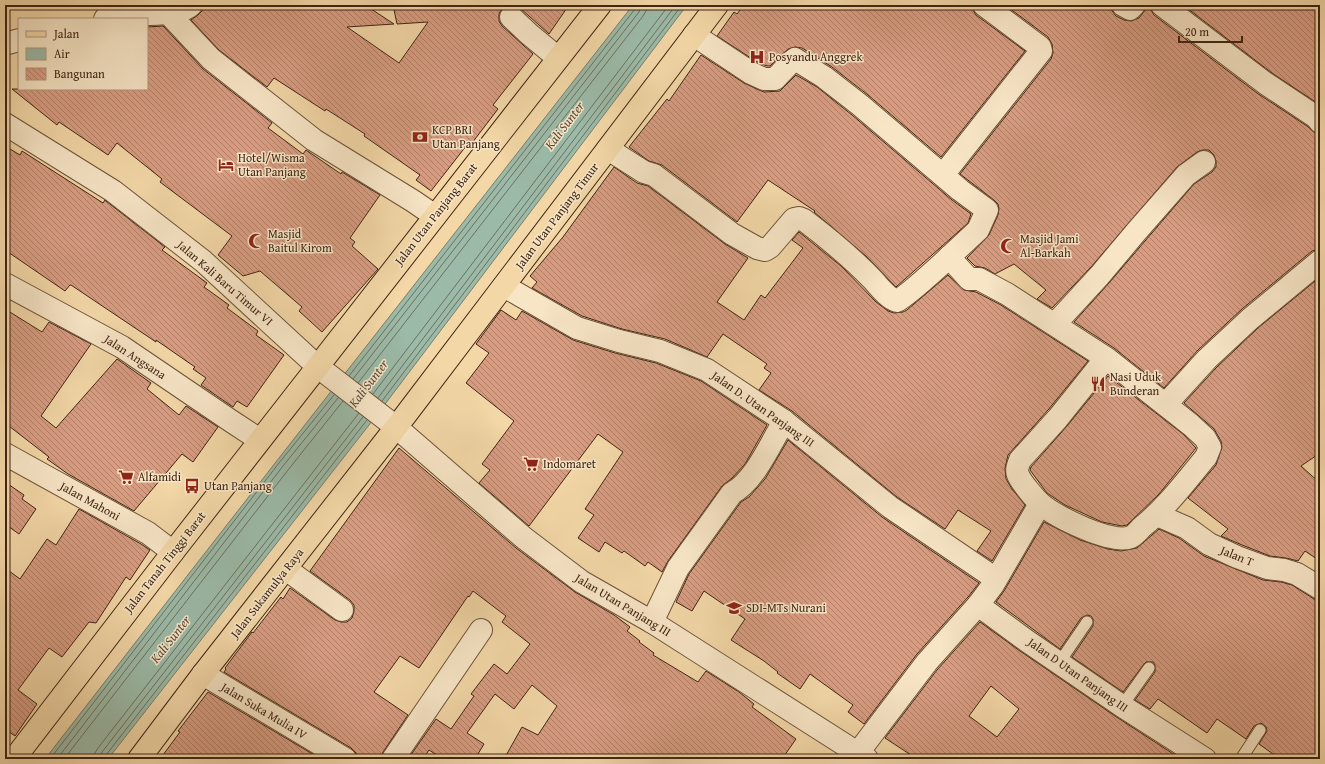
<svg xmlns="http://www.w3.org/2000/svg" width="1325" height="764" font-family="'Gentium Book Plus',serif">
<style>
.water{fill:#9bbaa8;stroke:#777e6d}
.lines{fill:none;stroke-linecap:round;stroke-linejoin:round}
.shore{stroke:#6e705e;stroke-width:1}
.building{fill:url(#building-back-hatch);stroke:#402514;fill-rule:evenodd}
.service-casing{stroke:#6d5239;stroke-width:13}
.minor-casing{stroke:#6d5239;stroke-width:24}
.tertiary-casing{stroke:#6d5239;stroke-width:24}
.primary-casing{stroke:#402514;stroke-width:24}
.service{stroke:#f7e5c6;stroke-width:11}
.minor{stroke:#f7e5c6;stroke-width:22}
.tertiary{stroke:#f7e5c6;stroke-width:22}
.primary{stroke:#f3d7a7;stroke-width:22}
.labels{text-anchor:middle;stroke-width:3;stroke-linejoin:round;paint-order:stroke}
.poi-label{font-size:12px;fill:#402514;stroke:#f7e5c6;text-anchor:start}
.street-label{font-size:12px;fill:#402514;stroke:#f7e5c6}
.water-label{font-size:13px;font-style:italic;fill:#574a39;stroke:#f7e5c6}
</style>
<defs>
<pattern id="building-back-hatch" width="6" height="6" patternUnits="userSpaceOnUse"><rect width="6" height="6" fill="#d99c81"/><path d="M-1 5l2 2M0 0l6 6M5-1l2 2" fill="none" stroke="#b17f68"/></pattern>
</defs>
<rect width="100%" height="100%" fill="#f3d7a7"/>
<filter id="stains"><feTurbulence type="fractalNoise" baseFrequency=".005" numOctaves="4"/><feColorMatrix values="0 0 0 0 .2 0 0 0 0 .09 0 0 0 0 .02 0 0 0 .5 -.17"/></filter>
<radialGradient id="worn" r=".72"><stop offset=".6" stop-color="#630" stop-opacity="0"/><stop offset="1" stop-color="#630" stop-opacity=".3"/></radialGradient>
<!-- water -->
<path class="water" d="M633,5h54l-311,411 -268,343h-63c195,-252 392,-503 588,-754z"/>
<g class="lines">
<!-- shore -->
<g class="shore">
<polyline points="349,376 635,9 636,5"/>
<polyline points="353,379 639,12 641,5"/>
<polyline points="358,383 643,16 646,11 647,5"/>
<polyline points="373,394 669,5"/>
<polyline points="378,398 676,5"/>
<polyline points="382,401 682,5"/>
<polyline points="50,759 279,463 334,395"/>
<polyline points="57,759 283,466 338,398"/>
<polyline points="64,759 288,470 343,401"/>
<polyline points="94,759 95,753 98,748 359,413"/>
<polyline points="100,759 102,752 363,417"/>
<polyline points="105,759 106,755 367,420"/>
</g>
</g>
<!-- building -->
<g class="building">
<polygon points="204,5 365,5 394,24 347,27 399,63 428,22 397,24 393,5 508,5 502,8 499,14 499,21 502,26 533,54 493,105 498,109 472,143 470,141 431,191 416,180 420,175 364,136 365,134 326,109 325,111 274,78 267,87 219,50 191,20 198,15 202,11"/>
<polygon points="514,5 569,5 549,34 520,8"/>
<polygon points="744,5 972,5 973,10 976,15 1025,51 941,157 868,95 832,67 802,48 795,47 788,49 770,66 767,66 757,62 717,36 734,12 737,14"/>
<polygon points="1005,5 1111,5 1112,11 1116,16 1124,20 1131,21 1139,18 1146,9 1146,5 1150,5 1151,10 1154,15 1257,93 1307,126 1315,133 1320,134 1320,249 1312,251 1242,309 1198,350 1164,388 1114,348 1074,322 1109,283 1194,184 1212,172 1216,167 1216,161 1214,155 1209,150 1202,150 1197,152 1177,167 1091,267 1052,308 1037,299 1046,290 1014,264 995,274 985,268 975,266 967,258 989,235 998,215 999,209 998,204 994,200 960,174 1051,59 1053,53 1052,44 1048,37"/>
<polygon points="1183,5 1320,5 1320,105 1272,73"/>
<polygon points="163,26 203,69 272,123 268,128 303,154 306,150 341,174 342,172 380,195 350,238 355,242 352,246 378,269 322,332 299,311 302,307 260,271 243,276 218,255 232,236 160,182 162,179 117,143 108,155 59,122 57,125 12,89 147,89 147,27"/>
<polygon points="701,55 744,83 759,90 764,92 780,91 796,75 817,87 852,115 952,200 971,214 968,223 896,287 866,256 814,212 815,211 768,180 737,222 662,165 649,161 629,147 667,99 669,101"/>
<polygon points="5,146 20,155 22,151 103,203 105,200 106,201 165,247 162,250 207,283 204,287 229,305 227,308 258,331 256,335 284,355 247,407 237,401 233,407 201,385 206,378 193,369 195,367 156,340 156,342 71,285 70,285 65,291 5,250"/>
<polygon points="614,167 637,183 648,186 725,244 748,258 717,302 744,320 761,295 765,298 803,248 792,240 799,232 841,266 876,302 888,311 894,313 903,312 907,310 948,275 964,290 976,292 1001,305 1088,361 1048,410 1008,455 1005,468 1006,479 1012,489 1025,505 992,561 977,551 991,531 958,510 945,529 897,497 792,411 759,390 771,373 764,368 767,364 723,334 707,357 665,339 622,329 582,316 532,288 537,282 530,276 563,237"/>
<polygon points="1320,277 1320,453 1301,466 1320,483 1320,561 1305,551 1298,561 1286,558 1270,556 1242,545 1221,536 1228,529 1188,498 1216,465 1222,447 1221,441 1214,429 1184,403 1216,368 1258,328"/>
<polygon points="5,309 42,332 49,322 91,344 41,416 56,428 117,359 151,383 147,389 179,415 186,406 218,427 193,462 182,454 134,511 68,474 47,459 49,457 5,423"/>
<polygon points="501,310 516,320 522,311 573,340 615,353 656,363 701,381 767,425 745,464 732,478 722,486 668,561 662,572 648,562 645,566 624,551 622,553 605,542 599,552 578,538 594,515 585,509 623,452 598,434 529,526 479,483 490,470 482,464 514,421 466,383 489,353 476,344"/>
<polygon points="1108,376 1183,434 1196,448 1159,494 1127,525 1122,526 1102,522 1065,505 1047,493 1030,470 1031,467 1067,426"/>
<polygon points="788,440 882,517 979,583 968,597 917,654 864,724 848,712 853,705 810,674 800,689 777,673 778,672 764,661 731,640 745,619 704,591 692,611 676,602 689,574 741,502 749,497 765,479"/>
<polygon points="399,448 516,548 575,592 614,615 630,627 627,631 640,641 639,642 654,653 653,655 698,682 706,671 739,692 754,704 752,707 796,739 782,759 504,759 522,727 538,735 557,706 532,685 514,709 495,694 467,733 484,744 475,759 443,759 429,750 423,759 408,759 436,719 451,729 474,696 471,694 494,664 507,674 530,644 502,622 506,616 473,591 469,597 468,596 419,668 400,656 374,692 408,715 383,752 381,759 357,759 356,753 351,748 224,672 226,669 225,668 252,632 253,633 281,597 283,599 290,588 335,620 341,622 347,622 352,618 354,611 354,605 350,600 310,571"/>
<polygon points="5,482 24,495 22,499 36,509 19,534 5,524"/>
<polygon points="79,509 141,544 150,550 130,580 126,577 96,623 89,622 62,657 49,648 18,690 37,704 15,736 5,729 5,568 20,579 47,539 56,545"/>
<polygon points="1044,522 1080,540 1108,549 1121,551 1137,548 1159,529 1179,538 1204,556 1263,580 1281,582 1292,585 1314,599 1320,600 1320,759 1280,759 1259,744 1267,731 1266,727 1261,723 1254,726 1246,739 1217,719 1207,733 1158,699 1150,709 1135,700 1155,672 1155,665 1153,662 1146,662 1144,664 1123,692 1072,657 1093,626 1093,619 1091,616 1087,615 1081,618 1060,649 996,602 1004,591"/>
<path d="M980,622l40,29 95,65 66,43h-264l-32,-21 52,-68zM991,686l28,23 -22,28 -28,-21z"/>
<polygon points="208,692 321,759 160,759 180,732 178,731"/>
</g>
<g class="lines">
<!-- service casing -->
<g class="service-casing">
<g id="service">
<polyline points="1059,663 1087,622"/>
<polyline points="1122,706 1149,668"/>
<polyline points="1241,759 1260,730"/>
</g>
</g>
<!-- minor casing -->
<g class="minor-casing">
<g id="minor">
<polyline points="1123,5 1130,9 1134,5"/>
<polyline points="1162,5 1265,83 1316,117 1320,122"/>
<polyline points="168,13 211,59 314,140 413,201 435,216"/>
<polyline points="511,17 529,34 558,58"/>
<path d="M105,19c5,-1 10,-3 16,-4 17,-2 59,2 70,-10"/>
<path d="M694,35l57,38 13,6h11l16,-17 4,-3 29,18 36,28 100,85 27,20 -9,20 -29,27 20,22h10l28,15 99,64 85,67 14,13 5,9 -4,10c-20,24 -39,50 -64,70 -3,3 -7,8 -11,10 -19,8 -75,-20 -90,-33 -6,-5 -20,-22 -23,-29 -2,-5 0,-10 2,-15l38,-42 48,-60"/>
<polyline points="5,44 19,40"/>
<path d="M608,149l36,23 10,3 78,59 25,14 8,2 5,-3 24,-28 5,-1 5,2c25,19 49,39 70,61 4,5 17,20 23,20 5,-1 45,-37 52,-44"/>
<polyline points="943,175 1041,51 1040,47 984,5"/>
<polyline points="5,284 122,347 231,421 260,440"/>
<polyline points="504,286 577,328 619,341 660,351 707,370 784,421 890,507 996,579"/>
<polyline points="1055,324 1100,275 1136,232 1186,175 1204,162"/>
<polyline points="1166,404 1207,359 1250,319 1320,261"/>
<polyline points="396,427 524,538 582,582 652,622 867,759"/>
<polyline points="5,454 148,533 173,552"/>
<polyline points="1157,515 1187,528 1209,544 1237,557 1267,568 1284,570 1297,574 1320,588"/>
<polyline points="286,569 342,610"/>
<polyline points="978,605 1027,641 1122,706 1205,759"/>
<path d="M652,622l26,-54 54,-75c22,-11 39,-50 52,-72"/>
<polyline points="203,674 345,759"/>
<polyline points="857,754 927,662 978,605 993,585 1040,504"/>
<polyline points="393,759 481,630"/>
</g>
</g>
<!-- tertiary casing -->
<g class="tertiary-casing">
<polyline id="tertiary" points="5,124 113,191 203,261 317,366 396,427"/>
</g>
<!-- primary casing -->
<g class="primary-casing">
<g id="primary">
<polyline points="14,759 173,552 600,5"/>
<polyline points="139,759 203,674 401,421 717,5"/>
</g>
</g>
<!-- service -->
<use href="#service" class="service"/>
<!-- minor -->
<use href="#minor" class="minor"/>
<!-- tertiary -->
<use href="#tertiary" class="tertiary"/>
<!-- primary -->
<use href="#primary" class="primary"/>
</g>
<!-- icons -->
<defs>
<g id="hospital-bare" transform="scale(1.2)"><path d="M-5-5h3v3.5h4V-5h3V5h-3V1.5h-4V5h-3Z" fill="#8f2418" stroke="#f7e5c6" stroke-width="2.5" paint-order="stroke"/></g>
<g id="bank-bare" transform="scale(1.2)"><path d="M-6-4H6V4H-6ZM0-2.3a2.3 2.3 0 1 0 0 4.6a2.3 2.3 0 1 0 0-4.6Z" fill="#8f2418" stroke="#f7e5c6" stroke-width="2.5" paint-order="stroke"/></g>
<g id="hotel-bare" transform="scale(1.2)"><path d="M-6-4.5h1.5V1H6V5H4.5V3h-9V5H-6ZM-4 0a1.8 1.8 0 1 1 3.6 0ZM.5 0V-2.5h3Q6-2.5 6 0Z" fill="#8f2418" stroke="#f7e5c6" stroke-width="2.5" paint-order="stroke"/></g>
<g id="mosque-bare" transform="scale(1.2)"><path d="M3.5-4.9A6 6 0 1 0 3.5 4.9A5 5 0 1 1 3.5-4.9Z" fill="#8f2418" stroke="#f7e5c6" stroke-width="2.5" paint-order="stroke"/></g>
<g id="restaurant-bare" transform="scale(1.2)"><path d="M-5-6h1v4h1v-4h1v4h1v-4h1v5L-1.5 .5V6h-2V.5L-5-1ZM5-6V6H3V1.5H1.5Q1.5-4 5-6Z" fill="#8f2418" stroke="#f7e5c6" stroke-width="2.5" paint-order="stroke"/></g>
<g id="supermarket-bare" transform="scale(1.2)"><path d="M-6-5.5h2.5l.6 2H6L4.5 2H-2.5L-4.4-4H-6ZM-1.5 3.2a1.3 1.3 0 1 0 .1 0ZM3 3.2a1.3 1.3 0 1 0 .1 0Z" fill="#8f2418" stroke="#f7e5c6" stroke-width="2.5" paint-order="stroke"/></g>
<g id="bus-bare" transform="scale(1.2)"><path d="M-5-6H5V4H4V6H2V4H-2V6H-4V4H-5ZM-3.5-4V0h7V-4ZM-3.5 1.2v1.5H-2V1.2ZM2 1.2v1.5H3.5V1.2Z" fill="#8f2418" stroke="#f7e5c6" stroke-width="2.5" paint-order="stroke"/></g>
<g id="school-bare" transform="scale(1.2)"><path d="M0-5L7-2L0 1L-7-2ZM-4 1L0 2.5L4 1V4Q0 6-4 4Z" fill="#8f2418" stroke="#f7e5c6" stroke-width="2.5" paint-order="stroke"/></g>
</defs>
<g fill-rule="evenodd">
<use href="#hospital-bare" x="757" y="57"/>
<use href="#bank-bare" x="420" y="137"/>
<use href="#hotel-bare" x="226" y="165"/>
<use href="#mosque-bare" x="256" y="241"/>
<use href="#mosque-bare" x="1008" y="246"/>
<use href="#restaurant-bare" x="1098" y="384"/>
<use href="#supermarket-bare" x="531" y="464"/>
<use href="#supermarket-bare" x="126" y="477"/>
<use href="#bus-bare" x="192" y="486"/>
<use href="#school-bare" x="734" y="608"/>
</g>
<g class="labels">
<!-- poi labels -->
<g class="poi-label">
<text x="769" y="61">Posyandu Anggrek</text>
<text x="432" y="134">KCP BRI<tspan x="432" dy="14">Utan Panjang</tspan></text>
<text x="238" y="162">Hotel/Wisma<tspan x="238" dy="14">Utan Panjang</tspan></text>
<text x="268" y="238">Masjid<tspan x="268" dy="14">Baitul Kirom</tspan></text>
<text x="1020" y="243">Masjid Jami<tspan x="1020" dy="14">Al-Barkah</tspan></text>
<text x="1110" y="381">Nasi Uduk<tspan x="1110" dy="14">Bunderan</tspan></text>
<text x="543" y="468">Indomaret</text>
<text x="138" y="481">Alfamidi</text>
<text x="204" y="490">Utan Panjang</text>
<text x="746" y="612">SDI-MTs Nurani</text>
</g>
<!-- street labels -->
<g class="street-label">
<text transform="translate(436 214) rotate(-52)" y="4">Jalan Utan Panjang Barat</text>
<text transform="translate(557 216) rotate(-53)" y="4">Jalan Utan Panjang Timur</text>
<text transform="translate(225 283) rotate(41)" y="4">Jalan Kali Baru Timur VI</text>
<text transform="translate(135 357) rotate(33)" y="4">Jalan Angsana</text>
<text transform="translate(763 409) rotate(35)" y="4">Jalan D. Utan Panjang III</text>
<text transform="translate(90 501) rotate(29)" y="4">Jalan Mahoni</text>
<text transform="translate(1237 556) rotate(22)" y="4">Jalan T</text>
<text transform="translate(165 562) rotate(-52)" y="4">Jalan Tanah Tinggi Barat</text>
<text transform="translate(267 593) rotate(-52)" y="4">Jalan Sukamulya Raya</text>
<text transform="translate(623 605) rotate(31)" y="4">Jalan Utan Panjang III</text>
<text transform="translate(1078 675) rotate(35)" y="4">Jalan D Utan Panjang III</text>
<text transform="translate(264 711) rotate(31)" y="4">Jalan Suka Mulia IV</text>
</g>
<!-- water labels -->
<g class="water-label">
<text transform="translate(564 125) rotate(-53)" y="5">Kali Sunter</text>
<text transform="translate(368 383) rotate(-53)" y="5">Kali Sunter</text>
<text transform="translate(170 639) rotate(-52)" y="5">Kali Sunter</text>
</g>
</g>
<!-- margin -->
<rect width="1325" height="764" fill="none" stroke="#f3d7a7" stroke-width="20"/>
<rect x="6" y="6" width="1313" height="752" fill="none" stroke="#402514" stroke-width="2"/>
<rect x="10" y="10" width="1305" height="744" fill="none" stroke="#402514"/>
<!-- legend -->
<rect x="18" y="18" width="130" height="72" fill="#f7e5c6" stroke="#ae987f"/>
<rect x="26" y="31" width="20" height="6" fill="#f3d7a7" stroke="#ae987f"/>
<text x="54" y="38" font-size="12" fill="#402514">Jalan</text>
<rect x="26" y="48" width="20" height="12" fill="#9bbaa8" stroke="#ae987f"/>
<text x="54" y="58" font-size="12" fill="#402514">Air</text>
<rect x="26" y="68" width="20" height="12" fill="url(#building-back-hatch)" stroke="#ae987f"/>
<text x="54" y="78" font-size="12" fill="#402514">Bangunan</text>
<!-- scale -->
<path d="M1179 36v6h63v-6" fill="none" stroke="#402514" stroke-width="2"/>
<text x="1185" y="36" font-size="12" fill="#402514" stroke="#f7e5c6" stroke-width="3" paint-order="stroke">20 m</text>
<rect width="100%" height="100%" filter="url(#stains)"/>
<rect width="100%" height="100%" fill="url(#worn)"/>
</svg>
